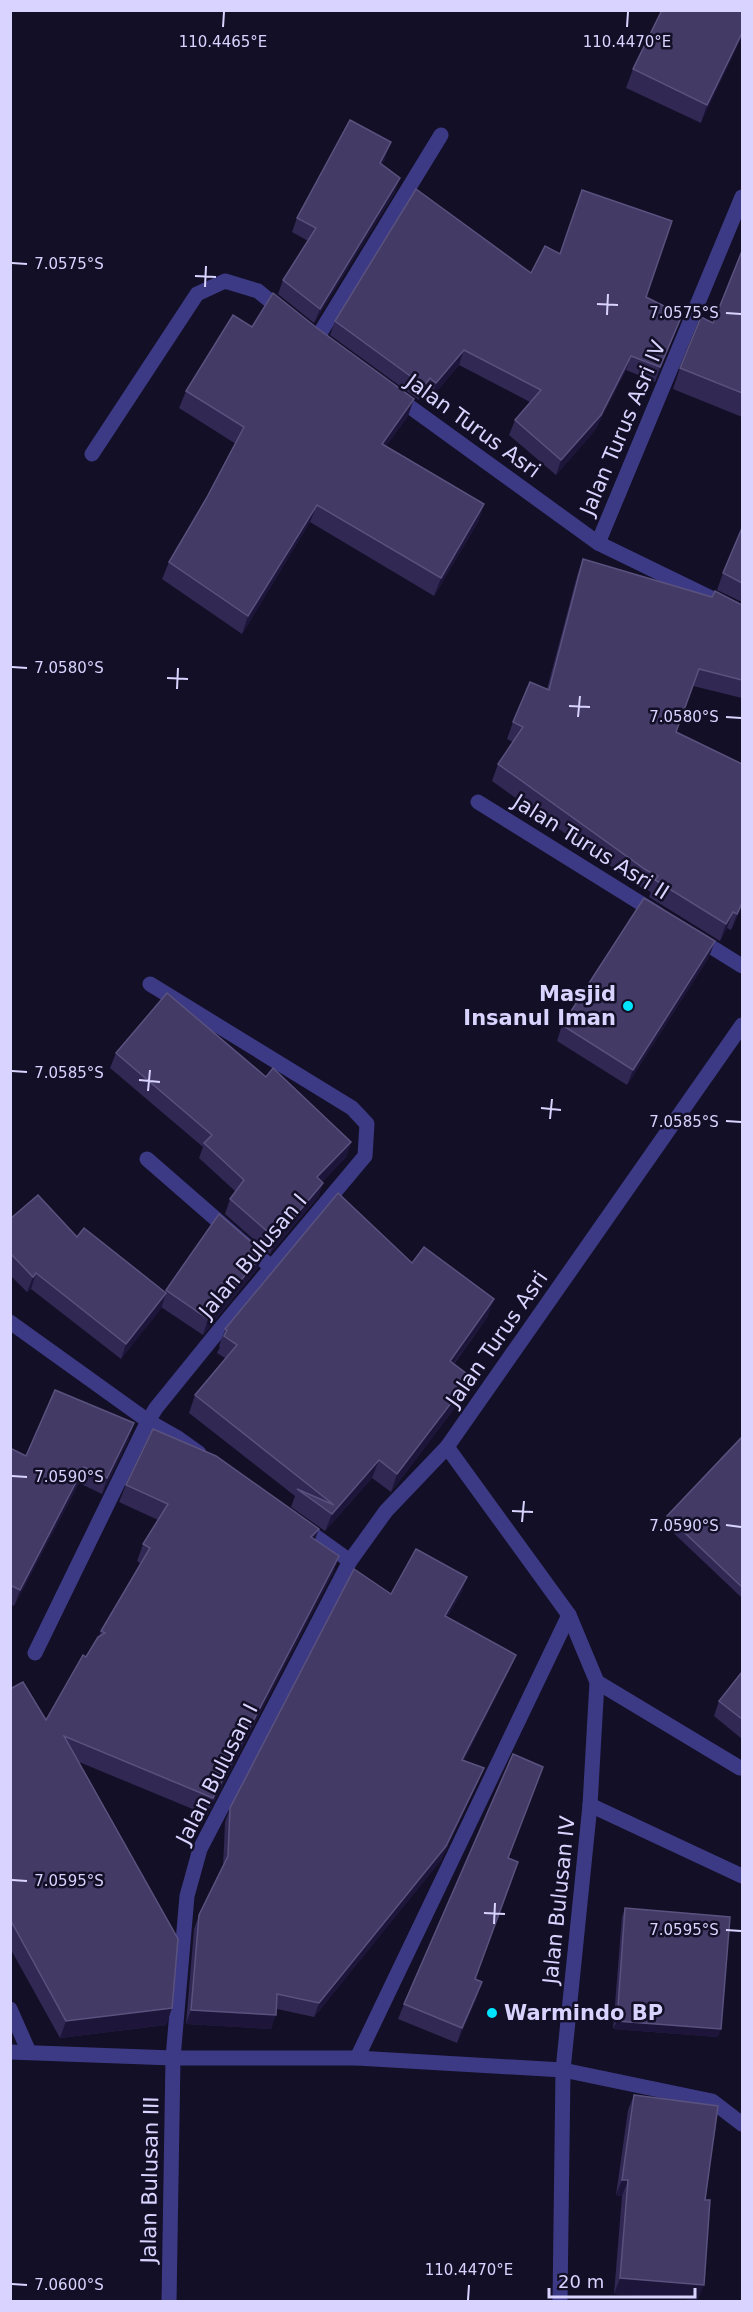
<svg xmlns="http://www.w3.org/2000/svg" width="753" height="2312" font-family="'DejaVu Sans',sans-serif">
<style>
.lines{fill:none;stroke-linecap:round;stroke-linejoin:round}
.lane{stroke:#3d3a85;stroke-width:15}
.street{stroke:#3d3a85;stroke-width:15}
.wall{fill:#312854}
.shaded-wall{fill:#1d163a}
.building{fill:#433a66;stroke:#5a527e;stroke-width:1.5}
.ticks{fill:none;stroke:#d9d4ff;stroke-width:2}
.poi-dot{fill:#00e5ff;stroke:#130f26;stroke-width:2}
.labels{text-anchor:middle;stroke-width:5;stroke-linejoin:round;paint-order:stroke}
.street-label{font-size:21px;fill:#d9d4ff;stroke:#130f26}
.poi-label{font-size:21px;font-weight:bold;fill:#d9d4ff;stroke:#130f26;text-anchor:end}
.ticks-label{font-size:15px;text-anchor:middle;fill:#d9d4ff;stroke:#130f26;stroke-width:5;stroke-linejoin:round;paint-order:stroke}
</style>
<rect width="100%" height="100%" fill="#130f26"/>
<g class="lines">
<!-- lane -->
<g class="lane">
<polyline points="597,1682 740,1768"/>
<polyline points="563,2070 712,2101 742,2124"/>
</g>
<!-- street -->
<g class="street">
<polyline points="317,338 441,135"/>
<polyline points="395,396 598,543 742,613"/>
<polyline points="92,454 197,294 225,281 258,291 285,313"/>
<polyline points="598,543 742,197"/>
<polyline points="478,802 658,914"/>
<polyline points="697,938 742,966"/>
<polyline points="150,984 352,1108 367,1124 365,1156 229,1318 156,1408 148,1421 178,1438 199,1453"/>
<polyline points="147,1159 271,1267"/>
<polyline points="10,1322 148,1421 35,1653"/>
<polyline points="301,1526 350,1561"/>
<polyline points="590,1805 742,1876"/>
<polyline points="10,2009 29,2052"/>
<polyline points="10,2052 173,2058 357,2058 563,2070"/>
<polyline points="357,2058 569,1615"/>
<polyline points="169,2302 173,2058 187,1896 200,1849 350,1561 386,1511 447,1447"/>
<polyline points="560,2302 563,2070 590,1805 597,1682 569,1615 447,1447 742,1025"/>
</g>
</g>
<!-- wall -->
<g class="wall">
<polygon points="742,10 701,123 626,88 633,69"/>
<polygon points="386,156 382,164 395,192 314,323 278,294 283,280 308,241 292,232 297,218"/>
<polygon points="742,251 742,417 673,389 680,368 713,323"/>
<polygon points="531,273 646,297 682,315 655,382 626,370 595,430 556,475 509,435 515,420 530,402 459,365 431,398 424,393 419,400 330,335 335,321"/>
<polygon points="252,327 408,416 386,446 484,504 478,522 434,596 310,522 242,634 162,579 169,562 206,499 236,444 179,408 186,391"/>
<polygon points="742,528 742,602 717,590 723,573"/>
<polygon points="583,559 712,597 742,605 742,698 693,686 676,732 742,764 742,907 731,930 727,928 720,941 649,897 651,892 640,887 492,781 498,764 513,742 507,739 513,722 547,689 577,576"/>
<polygon points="709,957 627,1085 557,1041 562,1025"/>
<polygon points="116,1053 266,1077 351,1142 346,1157 322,1182 323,1183 318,1197 270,1254 225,1214 230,1199 236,1192 199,1158 203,1147 110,1068"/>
<polygon points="10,1219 77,1237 165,1292 166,1290 258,1268 203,1335 161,1307 121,1359 31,1289 27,1292 10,1275"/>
<polygon points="412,1263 488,1316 454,1364 471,1377 465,1394 391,1492 372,1478 325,1531 291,1507 295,1496 189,1413 195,1395 225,1358 217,1353 220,1347 219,1346 225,1329"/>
<polygon points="742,1437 742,1598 664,1524 667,1516"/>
<polygon points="129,1439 102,1494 79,1483 14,1606 10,1604 10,1448 26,1456"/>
<polygon points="126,1485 319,1529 315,1540 339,1556 333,1573 207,1815 79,1762 172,2008 166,2025 60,2038 10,1948 10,1689 46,1720 99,1636 101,1631 141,1564 137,1561 143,1544 158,1520 119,1502"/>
<polygon points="462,1591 447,1617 516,1655 510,1669 464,1760 484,1768 478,1782 441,1860 314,2017 277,2009 271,2029 186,2024 194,1929 199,1915 223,1867 225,1822 230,1808 391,1594"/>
<polygon points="742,1672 742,1739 714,1716 719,1701"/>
<polygon points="508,1858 475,1979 477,1997 457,2043 398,2019 404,2004"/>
<polygon points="625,1908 718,2037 613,2029 622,1917"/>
<polygon points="634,2095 705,2200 698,2300 614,2294 622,2196 616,2195 628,2110"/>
</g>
<!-- shaded-wall -->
<g class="shaded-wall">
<polygon points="742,33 742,37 701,123 707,105"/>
<polygon points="391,142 386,156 375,177 380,163"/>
<polygon points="400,178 395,192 314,323 320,309"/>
<polygon points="682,315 676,329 655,382 660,367"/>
<polygon points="464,350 459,365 431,398 436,383"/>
<polygon points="631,356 626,370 595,430 556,475 561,460"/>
<polygon points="430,378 424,393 419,400 424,386"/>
<polygon points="414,399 408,416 375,461 382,444"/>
<polygon points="484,504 478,522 434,596 441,578"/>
<polygon points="317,505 310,522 242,634 248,616"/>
<polygon points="742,903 742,907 731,930 737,914"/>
<polygon points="733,912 727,928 720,941 726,924"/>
<polygon points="715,941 709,957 627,1085 633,1070"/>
<polygon points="351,1142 346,1157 312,1192 317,1177"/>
<polygon points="323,1183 318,1197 270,1254 276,1239"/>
<polygon points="264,1253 258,1268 203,1335 208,1319"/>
<polygon points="36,1273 31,1289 27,1292 33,1277"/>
<polygon points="166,1293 161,1309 121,1359 126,1344"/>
<polygon points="494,1299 488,1316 443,1378 450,1361"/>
<polygon points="471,1377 465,1394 391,1492 397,1474"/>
<polygon points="134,1423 129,1439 102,1494 107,1478"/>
<polygon points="379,1460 372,1478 325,1531 332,1514"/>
<polygon points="84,1467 79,1483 14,1606 20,1590"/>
<polygon points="319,1529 312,1546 311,1537"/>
<polygon points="339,1556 333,1573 207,1815 213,1798"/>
<polygon points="467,1577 462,1591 440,1630 445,1616"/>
<polygon points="516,1655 510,1669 457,1774 462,1760"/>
<polygon points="484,1768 478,1782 441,1860 314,2017 319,2003"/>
<polygon points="482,1982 477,1997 457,2043 462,2028"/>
<polygon points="172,2008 166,2025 60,2038 66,2021"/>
<polygon points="191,2010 276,2015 271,2029 186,2024"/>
<polygon points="617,2021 721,2029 718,2037 613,2029"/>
<polygon points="622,2180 628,2180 622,2196 616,2195"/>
<polygon points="620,2278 704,2285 698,2300 614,2294"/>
</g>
<!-- building -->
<g class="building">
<polygon points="662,10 742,10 742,33 707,105 633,69"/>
<polygon points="350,120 391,142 380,163 400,178 320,309 283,280 316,228 297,218"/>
<polygon points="416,189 531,273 545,246 560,254 582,190 672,221 646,297 682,315 660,367 631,356 601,415 561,460 515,420 541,390 464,350 436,383 430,378 424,386 335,321"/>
<polygon points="742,251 742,393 680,368 701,317 713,323"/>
<polygon points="273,293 317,328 414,399 382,444 484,504 441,578 317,505 248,616 169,562 206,499 244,427 186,391 233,315 252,327"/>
<polygon points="742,528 742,583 723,573"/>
<polygon points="583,559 712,597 715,591 742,605 742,680 699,669 676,732 742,764 742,903 737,914 733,912 726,924 655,880 658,876 646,870 498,764 523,727 513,722 530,682 549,690"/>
<polygon points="644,898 715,941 633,1070 562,1025"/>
<polygon points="167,993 266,1077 273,1068 351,1142 317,1177 323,1183 276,1239 230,1199 244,1180 204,1143 212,1135 116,1053"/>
<polygon points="338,1193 412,1263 424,1247 494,1299 450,1361 471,1377 397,1474 379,1460 332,1514 297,1489 334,1505 195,1395 237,1345 224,1336 227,1330 225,1329"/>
<polygon points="38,1195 77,1237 84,1228 166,1293 126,1344 36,1273 33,1277 10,1253 10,1219"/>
<polygon points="219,1214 264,1253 208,1319 166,1290"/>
<polygon points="55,1390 134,1423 107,1478 84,1467 20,1590 10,1585 10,1448 26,1456"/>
<polygon points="153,1429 216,1456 319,1529 311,1537 339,1556 213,1798 64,1736 178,1939 172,2008 66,2021 10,1919 10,1689 23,1682 46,1720 83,1655 86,1657 98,1637 105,1633 101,1631 150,1548 143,1544 168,1504 126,1485"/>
<polygon points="742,1437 742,1587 667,1516"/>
<polygon points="416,1549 467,1577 445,1616 516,1655 462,1760 484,1768 446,1846 319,2003 277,1994 276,2015 191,2010 199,1915 228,1856 230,1808 354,1569 391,1594"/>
<polygon points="742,1672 742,1719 719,1701"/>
<polygon points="513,1754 543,1767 508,1858 518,1862 475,1979 482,1982 462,2028 404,2004"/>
<polygon points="625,1908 730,1917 721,2029 617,2021"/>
<polygon points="634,2095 718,2106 705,2200 710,2200 704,2285 620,2278 628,2180 622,2180"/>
</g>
<!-- ticks -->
<path class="ticks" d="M223,27l1,-15M627,27l1,-15M12,263l15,1M195,276l21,1M205,287l1,-21M597,304l21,1M726,313l15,1M607,315l1,-21M12,667l15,1M167,678l21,1M177,689l1,-21M569,706l21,1M578,717l2,-21M726,717l15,1M12,1071l15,1M139,1080l21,2M148,1091l2,-21M541,1108l20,2M550,1119l2,-20M726,1121l15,1M12,1476l15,1M512,1511l21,1M522,1522l2,-21M726,1525l15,2M12,1880l15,1M484,1913l21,1M494,1924l1,-21M726,1930l15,1M12,2284l15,1M468,2300l1,-15"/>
<!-- markers -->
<g class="poi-dot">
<circle cx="628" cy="1006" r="6"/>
<circle cx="492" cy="2013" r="6"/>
</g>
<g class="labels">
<!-- street labels -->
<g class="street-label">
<text transform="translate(473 426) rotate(36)" y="7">Jalan Turus Asri</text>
<text transform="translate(623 428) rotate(-67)" y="7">Jalan Turus Asri IV</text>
<text transform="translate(591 847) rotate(32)" y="7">Jalan Turus Asri II</text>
<text transform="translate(253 1256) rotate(-50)" y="7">Jalan Bulusan I</text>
<text transform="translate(497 1339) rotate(-55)" y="7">Jalan Turus Asri</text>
<text transform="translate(217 1774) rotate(-63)" y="7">Jalan Bulusan I</text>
<text transform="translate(559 1900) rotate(-84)" y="7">Jalan Bulusan IV</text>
<text transform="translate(150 2180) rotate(-89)" y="7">Jalan Bulusan III</text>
</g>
<!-- poi labels -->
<g class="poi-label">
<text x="616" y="1001">Masjid<tspan x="616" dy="24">Insanul Iman</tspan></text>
<text x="504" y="2020" text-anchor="start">Warmindo BP</text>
</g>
</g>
<g class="ticks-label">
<text x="223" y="47">110.4465°E</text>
<text x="627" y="47">110.4470°E</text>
<text x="69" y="269">7.0575°S</text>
<text x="684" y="318">7.0575°S</text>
<text x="69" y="673">7.0580°S</text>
<text x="684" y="722">7.0580°S</text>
<text x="69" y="1078">7.0585°S</text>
<text x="684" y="1127">7.0585°S</text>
<text x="69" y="1482">7.0590°S</text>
<text x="684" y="1531">7.0590°S</text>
<text x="69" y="1886">7.0595°S</text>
<text x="684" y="1935">7.0595°S</text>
<text x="469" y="2275">110.4470°E</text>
<text x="69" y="2290">7.0600°S</text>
</g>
<!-- border -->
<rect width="753" height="2312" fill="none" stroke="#d9d4ff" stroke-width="24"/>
<!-- scale -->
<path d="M549 2288v9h146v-9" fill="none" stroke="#d9d4ff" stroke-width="3"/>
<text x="558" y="2288" font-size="18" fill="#d9d4ff" stroke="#130f26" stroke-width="4.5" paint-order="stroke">20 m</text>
</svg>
